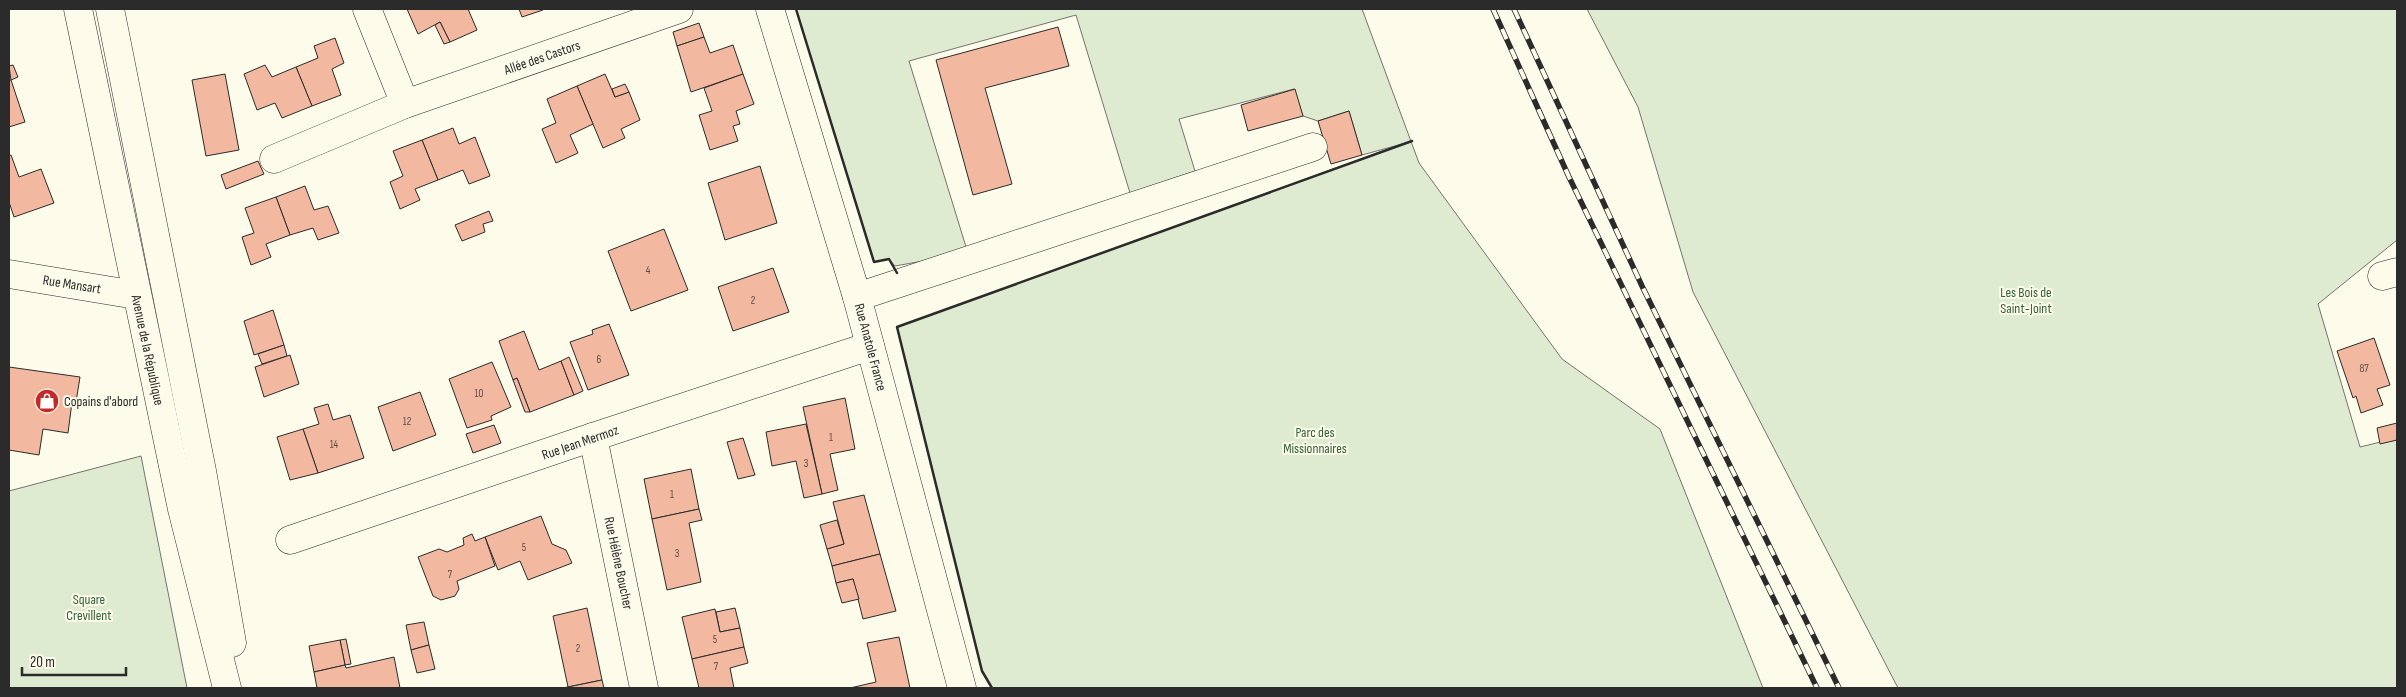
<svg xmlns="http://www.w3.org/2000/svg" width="2406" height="697" font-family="'Sofia Sans Condensed',sans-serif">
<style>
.green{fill:#deebd1;stroke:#74746e}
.building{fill:#f2b8a0;stroke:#2b2b2b}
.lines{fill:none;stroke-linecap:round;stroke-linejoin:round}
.minor-casing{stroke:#2b2b2b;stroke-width:29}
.major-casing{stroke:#2b2b2b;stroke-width:29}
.minor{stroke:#fdfbea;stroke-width:28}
.major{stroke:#fdfbea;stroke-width:28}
.rail-casing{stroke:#2b2b2b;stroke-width:5.5}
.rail{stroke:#fdfbea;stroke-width:4;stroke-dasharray:11;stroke-linecap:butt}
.wall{stroke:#2b2b2b;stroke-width:2.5}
.labels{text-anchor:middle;stroke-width:4;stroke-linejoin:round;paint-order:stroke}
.number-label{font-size:11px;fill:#5d4e48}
.street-label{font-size:14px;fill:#2b2b2b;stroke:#fdfbea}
.park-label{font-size:14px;fill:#34623c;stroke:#fdfbea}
.poi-label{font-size:14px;fill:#2b2b2b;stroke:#fdfbea;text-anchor:start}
</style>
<rect width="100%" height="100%" fill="#fdfbea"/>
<!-- green -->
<g class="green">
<polygon points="796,9 1362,9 1419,163 1562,359 1660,429 1763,688 992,688 982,671 897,327 1402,144 1362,155 1349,111 1318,121 1303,116 1294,89 1179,119 1195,171 1130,193 1076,15 909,61 966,247 923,261 895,266 889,259 874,262"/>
<polygon points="1587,9 2397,9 2397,240 2318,304 2360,447 2397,438 2397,688 1898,688 1693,292 1638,107"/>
<polygon points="141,456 187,688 9,688 9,491"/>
</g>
<!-- building -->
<g class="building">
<polygon points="407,9 468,9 477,30 450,42 440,22 418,34"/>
<polygon points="519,9 542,9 543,10 522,17"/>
<polygon points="440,22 450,42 444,44 435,25"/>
<polygon points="699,23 704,37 677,46 673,32"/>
<polygon points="1058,27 1069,66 985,88 1012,184 973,195 936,60"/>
<polygon points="704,37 710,53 733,45 743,74 691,92 677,46"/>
<polygon points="335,38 344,63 332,69 341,95 312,106 296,67 318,58 314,46"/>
<polygon points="13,65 18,77 11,80 9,66"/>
<polygon points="265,65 272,77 296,67 312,106 282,118 275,103 257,110 244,74"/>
<polygon points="225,74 239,150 206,156 192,80"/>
<polygon points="605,74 615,97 629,92 640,120 621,129 625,138 603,148 577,86"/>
<polygon points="743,74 754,104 736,111 740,124 733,126 738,141 710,150 699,115 712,111 704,88"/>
<polygon points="9,80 11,80 25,122 9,127"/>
<polygon points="625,84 629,92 615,97 612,89"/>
<polygon points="577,86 593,124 570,135 578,153 556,163 542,129 556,123 547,99"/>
<polygon points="1295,89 1303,116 1248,131 1241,105"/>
<polygon points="1349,111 1362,155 1331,164 1318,121"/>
<polygon points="453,128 459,144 475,137 490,176 469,184 463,170 438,180 422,140"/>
<polygon points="422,140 438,180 415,189 420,200 400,209 390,182 403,176 393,151"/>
<polygon points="11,155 19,177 41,169 54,203 14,217 9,202 9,156"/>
<polygon points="258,161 264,174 226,189 221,175"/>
<polygon points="760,166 777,223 725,240 708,183"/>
<polygon points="305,186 314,210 328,206 339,233 318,240 313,228 290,235 276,197"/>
<polygon points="276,197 290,235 266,244 271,257 251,265 242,237 254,233 245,208"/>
<polygon points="489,211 493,221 483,224 485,232 462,241 455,225"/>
<polygon points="664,229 688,290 631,311 608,251"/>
<polygon points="773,268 789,312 733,331 718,287"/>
<polygon points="273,310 284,345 254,355 244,321"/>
<polygon points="609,324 629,375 588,390 570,342 593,334 592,330"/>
<polygon points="524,331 539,370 561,361 574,395 530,412 517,378 513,380 499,341"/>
<polygon points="2374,338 2390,385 2377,389 2383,405 2361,413 2356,396 2353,398 2337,351"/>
<polygon points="284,345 287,356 262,364 258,354"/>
<polygon points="290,355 299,384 264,397 255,367"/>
<polygon points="569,357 583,391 574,395 561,361"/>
<polygon points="492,362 511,407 491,416 492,420 467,428 449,379"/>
<polygon points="9,367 80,377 76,402 72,402 68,433 43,429 39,455 9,450"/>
<polygon points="517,378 530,412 525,412 513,380"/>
<polygon points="420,392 436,435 393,451 378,407"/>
<polygon points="845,398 855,449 830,454 838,490 822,494 803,407"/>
<polygon points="328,404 333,420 350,415 364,458 318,473 303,429 319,424 314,408"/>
<polygon points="2397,423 2397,440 2380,444 2377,428"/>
<polygon points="806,424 822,494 804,498 796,461 772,466 766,432"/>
<polygon points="494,425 501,443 473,453 466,434"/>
<polygon points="303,429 318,473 290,480 277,437"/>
<polygon points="743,438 755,475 738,479 727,442"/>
<polygon points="691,469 699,509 652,519 644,479"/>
<polygon points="864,495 880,554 832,566 827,549 844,544 833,502"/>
<polygon points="699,509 702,520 689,523 701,582 667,590 652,519"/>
<polygon points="541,516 552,544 566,550 572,563 528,580 520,561 498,570 485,537"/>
<polygon points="837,520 844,544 827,549 820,525"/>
<polygon points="472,534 475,541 485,537 495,566 457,581 459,589 455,596 441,600 433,596 418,557 439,549 447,552 464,545 463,538"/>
<polygon points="880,554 896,611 863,619 853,579 836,583 832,566"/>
<polygon points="853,579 859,599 842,603 836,583"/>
<polygon points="587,608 602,680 568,687 553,616"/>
<polygon points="735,608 740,628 720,632 716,612"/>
<polygon points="715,609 720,632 740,628 744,647 692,659 682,617"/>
<polygon points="424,622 429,645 411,650 406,625"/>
<polygon points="899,637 910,688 850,688 876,682 867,643"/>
<polygon points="346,639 351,664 345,665 340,640"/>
<polygon points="340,640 345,665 314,672 309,646"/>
<polygon points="429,645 435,669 417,673 411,650"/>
<polygon points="744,647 748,663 730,668 734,688 699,688 692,659"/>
<polygon points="394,657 400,688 317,688 314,672 345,665 346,668"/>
<polygon points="602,680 604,688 562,688 568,687"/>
</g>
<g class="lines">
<!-- minor casing -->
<g class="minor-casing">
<g id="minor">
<polyline points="367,9 405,104"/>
<polyline points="770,9 857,297 962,688"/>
<polyline points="274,159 405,104 679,9"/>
<polyline points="9,274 136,295"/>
<polyline points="2382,276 2397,272"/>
<polyline points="857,297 1313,147"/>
<polyline points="593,437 644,688"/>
<polyline points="290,540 593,437 870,346"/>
</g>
</g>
<!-- major casing -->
<g class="major-casing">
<g id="major">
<polyline points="78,9 182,509 227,688"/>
<polyline points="110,9 202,471 232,643"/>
</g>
</g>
<!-- minor -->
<use href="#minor" class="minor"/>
<!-- major -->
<use href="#major" class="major"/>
<!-- rail casing -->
<g class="rail-casing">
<g id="rail">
<polyline points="1493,9 1569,177 1817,688"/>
<polyline points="1514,9 1642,286 1839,688"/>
</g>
</g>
<!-- rail -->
<use href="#rail" class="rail"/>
<!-- wall -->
<g class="wall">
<polyline points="796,9 874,262 889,259 897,273"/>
<polyline points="992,688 982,671 897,327 1412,141"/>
</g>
</g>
<!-- icons -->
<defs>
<g id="shop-disc" transform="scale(1.25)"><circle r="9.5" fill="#c62828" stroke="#fdfbea"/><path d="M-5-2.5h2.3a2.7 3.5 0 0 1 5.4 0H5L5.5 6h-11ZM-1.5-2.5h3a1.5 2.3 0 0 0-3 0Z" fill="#fff"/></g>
</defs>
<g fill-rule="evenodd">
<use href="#shop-disc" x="47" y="401"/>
</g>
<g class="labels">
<!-- number labels -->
<g class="number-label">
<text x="648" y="274">4</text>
<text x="753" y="304">2</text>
<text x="599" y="363">6</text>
<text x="2364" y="372">87</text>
<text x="479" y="397">10</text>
<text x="407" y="425">12</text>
<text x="831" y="441">1</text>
<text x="334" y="448">14</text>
<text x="806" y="467">3</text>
<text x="672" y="498">1</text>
<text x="524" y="551">5</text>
<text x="677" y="557">3</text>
<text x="450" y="578">7</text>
<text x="715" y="643">5</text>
<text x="578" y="652">2</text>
<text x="716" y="670">7</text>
</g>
<!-- street labels -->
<g class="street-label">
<text transform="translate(542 57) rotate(-19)" y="5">Allée des Castors</text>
<text transform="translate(72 284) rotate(9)" y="5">Rue Mansart</text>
<text transform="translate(871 347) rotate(75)" y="5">Rue Anatole France</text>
<text transform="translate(148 350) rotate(78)" y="5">Avenue de la République</text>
<text transform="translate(580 442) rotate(-19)" y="5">Rue Jean Mermoz</text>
<text transform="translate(619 563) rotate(78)" y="5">Rue Hélène Boucher</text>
</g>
<!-- park labels -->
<g class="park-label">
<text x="2026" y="297">Les Bois de<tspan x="2026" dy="16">Saint-Joint</tspan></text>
<text x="1315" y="437">Parc des<tspan x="1315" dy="16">Missionnaires</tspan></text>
<text x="89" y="604">Square<tspan x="89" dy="16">Crevillent</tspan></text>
</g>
<!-- poi labels -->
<g class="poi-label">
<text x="64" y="406">Copains d'abord</text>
</g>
</g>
<!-- border -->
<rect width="2406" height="697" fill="none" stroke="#2b2b2b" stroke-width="20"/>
<!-- scale -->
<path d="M22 667v8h104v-8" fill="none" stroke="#2b2b2b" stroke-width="2.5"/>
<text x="30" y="667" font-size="15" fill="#2b2b2b" stroke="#fdfbea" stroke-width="4" paint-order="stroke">20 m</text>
</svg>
